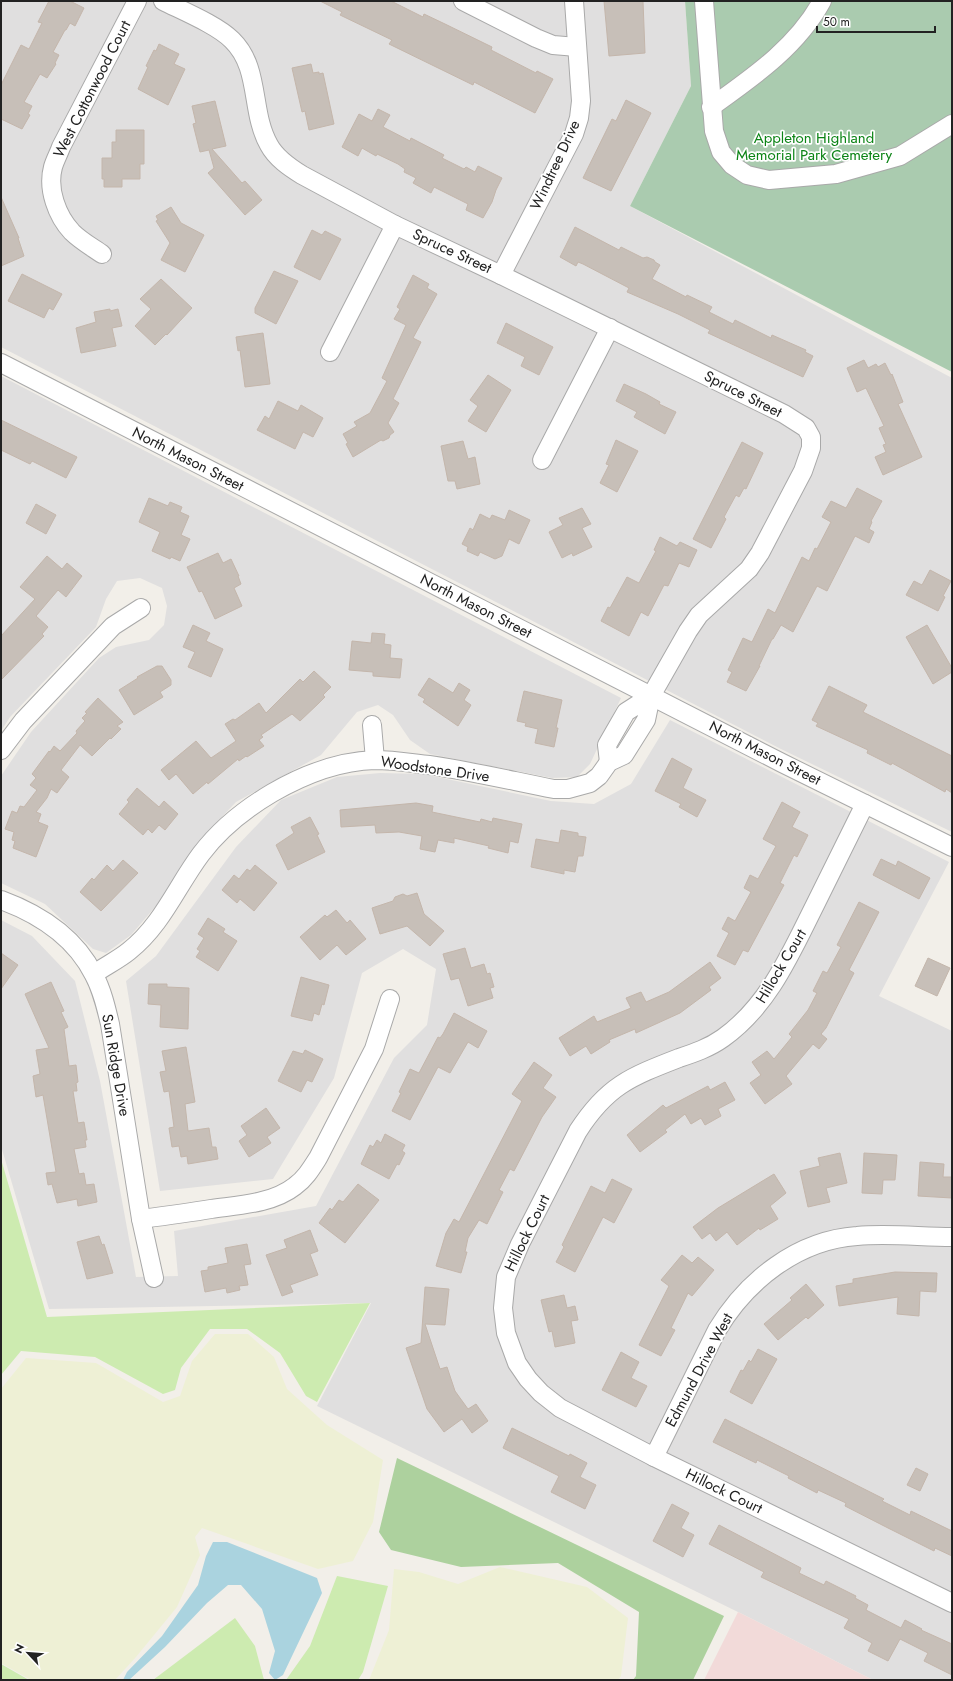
<svg xmlns="http://www.w3.org/2000/svg" width="953" height="1681" font-family="Jost,sans-serif">
<style>
.residential{fill:#e0dfdf}
.commercial{fill:#f2dad9}
.farmland{fill:#eef0d5}
.grass{fill:#cdebb0}
.forest{fill:#add19e}
.cemetery{fill:#aacbaf}
.water{fill:#aad3df}
.building{fill:#c7bfb8;stroke:#c4b6ab}
.lines{fill:none;stroke-linecap:round;stroke-linejoin:round}
.minor-casing{stroke:#a9a9a9;stroke-width:20}
.minor{stroke:#fff;stroke-width:18}
.labels{text-anchor:middle;stroke-width:3.5;stroke-linejoin:round;paint-order:stroke}
.street-label{font-size:15px;fill:#222;stroke:#fff}
.park-label{font-size:15px;fill:#0c8416;stroke:#fff}
</style>
<rect width="100%" height="100%" fill="#f2efe9"/>
<!-- residential -->
<g class="residential">
<polygon points="1,1 685,1 691,86 630,206 952,378 952,832 781,749 1,347"/>
<polygon points="1,376 621,698 590,764 577,777 552,778 430,754 410,740 393,715 378,705 357,712 321,755 236,802 199,841 161,900 131,935 106,953 93,949 45,904 1,883 1,776 31,732 99,658 116,647 149,640 164,625 167,606 162,588 140,578 117,581 106,599 96,627 10,717 1,731"/>
<polygon points="670,720 949,862 879,996 952,1031 952,1680 873,1680 738,1612 317,1406 371,1303 49,1309 1,1146 1,920 32,936 75,981 100,1081 136,1277 178,1276 174,1231 316,1206 394,1058 427,1025 436,969 403,949 362,973 334,1078 273,1179 160,1191 126,981 156,956 236,847 281,800 337,777 380,773 423,774 551,801 594,804 631,784"/>
</g>
<!-- commercial -->
<polygon class="commercial" points="738,1612 873,1680 704,1680"/>
<!-- farmland -->
<g class="farmland">
<polygon points="215,1334 248,1334 274,1357 287,1389 327,1425 383,1460 373,1522 353,1561 318,1569 202,1528 195,1537 200,1555 177,1607 136,1657 115,1680 31,1680 1,1663 1,1389 26,1358 96,1363 163,1402 180,1396 192,1361"/>
<polygon points="500,1567 587,1587 628,1618 621,1676 618,1680 369,1680 389,1630 394,1569 419,1572 458,1584"/>
</g>
<!-- grass -->
<g class="grass">
<polygon points="1,1159 47,1317 370,1303 317,1402 306,1396 280,1353 247,1329 210,1329 181,1368 175,1390 163,1394 95,1357 21,1351 1,1375"/>
<polygon points="337,1576 388,1586 363,1672 358,1680 286,1680 310,1646"/>
<polygon points="235,1618 255,1646 264,1680 153,1680"/>
<polygon points="1,1664 29,1680 1,1680"/>
</g>
<!-- forest -->
<polygon class="forest" points="397,1458 724,1616 693,1680 633,1680 636,1676 639,1612 558,1563 461,1567 391,1550 379,1532"/>
<!-- cemetery -->
<polygon class="cemetery" points="685,1 952,1 952,372 630,206 691,86"/>
<!-- water -->
<polygon class="water" points="213,1542 227,1542 317,1578 322,1593 283,1675 275,1680 269,1673 275,1651 262,1609 241,1585 228,1585 207,1603 165,1647 129,1680 123,1680 127,1672 162,1636 198,1585 206,1556"/>
<!-- building -->
<g class="building">
<polygon points="49,1 70,1 84,8 75,26 70,23 66,30 65,30 53,52 59,55 55,63 56,64 47,78 40,74 24,102 32,106 28,114 30,115 22,129 1,119 1,85 21,45 29,49 42,23 38,22"/>
<polygon points="320,1 391,1 423,17 424,14 445,24 492,47 491,50 536,73 537,71 553,79 535,113 474,82 473,85 389,44 392,40 340,15 342,12"/>
<polygon points="604,1 643,1 645,53 609,56"/>
<polygon points="159,44 179,54 174,64 185,69 168,105 138,89 148,67 146,66 154,50 156,51"/>
<polygon points="311,64 313,73 319,72 319,74 323,73 334,124 309,130 305,111 302,112 292,68"/>
<polygon points="626,100 651,113 611,191 583,178 612,119 616,121"/>
<polygon points="215,101 226,146 212,149 242,183 245,181 262,200 245,215 208,173 214,168 209,150 200,152 193,124 196,123 192,106"/>
<polygon points="378,109 390,115 383,127 410,141 411,138 444,155 442,158 464,169 466,167 475,172 478,166 502,178 496,190 492,202 483,218 466,210 468,204 434,187 431,193 413,183 416,178 404,172 405,169 398,164 377,154 376,156 362,148 358,156 342,147 359,114 372,121"/>
<polygon points="116,130 144,130 144,164 140,164 140,179 122,179 122,187 104,187 104,179 102,179 102,158 112,158 112,142 116,142"/>
<polygon points="1,197 19,238 18,238 24,256 1,266"/>
<polygon points="171,207 181,223 204,235 185,272 161,260 170,243 156,221 158,220 156,216"/>
<polygon points="575,227 619,250 621,247 643,258 647,257 654,260 655,262 660,265 652,279 686,297 687,295 712,307 709,312 733,324 735,320 771,338 772,335 806,350 805,352 813,356 803,377 708,333 710,330 678,314 627,292 629,288 583,264 578,262 576,266 560,257"/>
<polygon points="312,230 322,235 325,231 341,239 320,280 294,267"/>
<polygon points="274,271 298,281 276,324 255,313 255,308"/>
<polygon points="22,274 62,294 53,310 49,308 44,318 8,301"/>
<polygon points="413,275 429,284 427,288 437,294 413,338 421,342 393,399 399,403 388,423 394,432 390,435 389,438 383,441 381,440 353,457 346,444 348,443 343,434 357,426 354,422 370,413 387,381 382,378 406,325 394,319 400,309 397,307"/>
<polygon points="161,279 192,308 167,335 166,334 155,345 135,326 151,309 140,299"/>
<polygon points="110,309 110,311 118,309 122,326 112,328 116,346 81,353 76,328 96,322 94,312"/>
<polygon points="506,323 553,347 539,375 521,366 525,357 497,343"/>
<polygon points="263,333 270,384 245,387 240,350 238,351 236,337"/>
<polygon points="864,360 868,368 876,364 878,367 885,363 891,375 892,374 903,402 898,404 922,457 883,475 875,457 886,452 883,445 886,444 879,428 884,426 866,388 857,392 847,368"/>
<polygon points="488,375 511,390 486,432 468,421 478,406 470,400"/>
<polygon points="624,384 646,394 660,402 659,404 676,412 665,434 634,417 637,412 616,401"/>
<polygon points="278,401 298,411 301,405 323,418 313,437 303,432 295,449 257,430 265,416 269,419"/>
<polygon points="1,420 77,457 66,478 32,461 30,464 1,450"/>
<polygon points="616,440 638,451 617,492 600,483 609,465 606,464"/>
<polygon points="463,441 468,459 475,457 480,484 457,489 455,481 448,481 441,446"/>
<polygon points="742,442 763,453 746,489 744,488 739,497 736,495 724,517 726,519 711,548 693,539"/>
<polygon points="857,488 882,501 871,521 872,522 869,529 874,532 869,543 855,536 827,591 817,586 793,632 781,625 773,639 772,639 759,666 760,666 746,691 727,682 732,672 728,670 743,638 752,642 768,609 775,613 802,557 809,561 815,548 817,549 831,522 822,517 831,501 846,508"/>
<polygon points="149,498 168,506 170,502 182,507 180,512 189,516 181,535 190,539 180,561 171,557 170,559 152,551 160,532 139,522"/>
<polygon points="36,504 56,515 46,534 26,523"/>
<polygon points="582,508 591,524 582,528 592,547 573,556 572,553 562,558 549,532 563,525 559,518"/>
<polygon points="509,510 530,520 519,544 509,539 502,556 495,559 480,552 478,556 467,551 468,547 462,544 470,528 473,530 480,514 490,519 492,515 505,520"/>
<polygon points="660,537 677,546 680,542 697,550 689,567 679,563 668,586 664,585 648,616 641,612 629,636 601,621 608,607 610,608 627,577 639,583 656,551 654,550"/>
<polygon points="218,553 223,563 231,559 239,576 238,576 241,584 234,588 242,606 215,619 202,591 199,592 187,567"/>
<polygon points="47,556 62,569 67,563 82,576 66,597 58,590 36,616 48,627 42,634 44,636 1,680 1,636 35,599 20,587"/>
<polygon points="930,570 951,581 943,596 945,597 938,611 906,595 914,581 922,585"/>
<polygon points="193,625 210,633 206,641 223,649 211,677 188,667 195,652 183,647"/>
<polygon points="927,625 952,668 952,672 933,684 906,637"/>
<polygon points="372,633 385,634 384,644 391,645 390,658 402,659 400,678 373,676 373,672 349,670 352,641 371,643"/>
<polygon points="157,666 162,666 171,680 171,685 160,692 163,697 134,715 119,690 138,678 137,677"/>
<polygon points="314,671 331,687 323,695 325,697 319,703 300,721 292,714 261,735 263,737 259,740 264,746 247,757 246,756 239,761 238,759 208,784 207,782 193,794 176,774 169,780 161,770 196,741 211,758 236,741 225,724 233,719 235,720 259,703 266,713 300,679 303,682"/>
<polygon points="429,678 453,693 459,683 470,690 464,700 471,705 458,726 423,702 425,699 418,695"/>
<polygon points="829,686 867,705 863,712 952,756 952,793 946,789 945,792 892,763 891,765 867,753 868,750 816,726 818,723 812,720"/>
<polygon points="524,691 562,700 556,728 558,728 554,747 535,743 538,729 525,726 526,723 517,721"/>
<polygon points="98,698 123,722 117,726 121,729 111,739 110,738 92,756 80,745 61,770 69,777 57,793 51,789 47,798 36,812 41,814 38,822 48,826 36,857 13,848 15,841 12,840 14,832 5,829 12,811 17,813 20,806 24,807 37,790 30,785 36,778 32,774 49,751 50,752 54,746 60,751 77,733 76,731 85,721 82,718 87,713 85,712"/>
<polygon points="672,758 692,769 683,788 706,800 697,817 679,807 681,804 655,791"/>
<polygon points="137,788 159,807 164,801 178,814 165,830 159,825 152,833 148,829 143,835 119,814 129,802 127,800"/>
<polygon points="782,802 800,812 792,827 808,835 797,857 794,855 780,883 784,885 748,952 743,950 735,965 717,956 729,933 722,929 728,917 735,921 751,892 744,888 750,875 758,879 776,846 763,839"/>
<polygon points="416,803 433,806 432,812 480,822 481,819 492,822 493,818 522,824 518,843 510,841 508,853 488,848 489,846 454,838 454,843 438,840 435,852 420,849 422,836 399,832 376,833 375,825 341,827 340,810"/>
<polygon points="310,817 319,834 317,835 325,852 288,870 276,845 294,833 291,827"/>
<polygon points="561,830 578,833 578,836 586,837 583,856 578,856 575,872 564,870 564,874 531,867 536,839 559,843"/>
<polygon points="881,859 896,866 898,861 930,878 919,899 873,875"/>
<polygon points="123,860 138,873 101,911 80,892 92,878 94,880 107,865 113,871"/>
<polygon points="255,865 277,883 254,911 240,899 237,903 222,890 234,875 239,879 247,869 250,871"/>
<polygon points="417,893 424,914 444,931 430,946 407,926 380,934 372,908 393,901 395,897 403,894 407,896"/>
<polygon points="859,902 879,912 849,970 854,973 826,1028 821,1034 827,1039 819,1049 813,1044 786,1076 792,1084 765,1104 750,1083 761,1075 752,1062 767,1051 774,1059 792,1037 789,1034 808,1010 817,993 813,991 823,971 827,973 841,947 837,945"/>
<polygon points="336,910 347,923 350,920 366,939 346,955 337,945 320,960 300,937 325,915 327,917"/>
<polygon points="208,918 225,929 223,932 237,941 218,971 196,957 200,951 197,949 204,938 198,934"/>
<polygon points="465,948 471,968 484,964 487,974 490,973 494,987 490,988 493,998 468,1006 459,978 451,980 443,954"/>
<polygon points="1,953 18,965 1,989"/>
<polygon points="928,958 950,968 937,996 915,986"/>
<polygon points="710,962 721,978 709,987 711,990 680,1013 636,1033 635,1029 609,1040 610,1042 591,1054 586,1046 570,1056 559,1038 594,1016 597,1022 631,1008 626,998 641,992 646,1002 669,992"/>
<polygon points="301,977 329,985 324,1005 322,1004 319,1015 314,1013 312,1021 291,1016"/>
<polygon points="51,982 64,1011 61,1012 68,1027 64,1029 69,1066 76,1065 78,1082 76,1083 77,1091 73,1091 78,1123 84,1122 87,1140 85,1140 86,1147 74,1149 79,1174 84,1173 86,1185 94,1184 97,1202 78,1206 77,1199 57,1203 52,1184 48,1185 46,1173 56,1172 43,1095 36,1097 33,1076 40,1074 36,1050 49,1048 25,994"/>
<polygon points="149,984 167,984 167,987 189,988 188,1029 160,1027 161,1005 148,1004"/>
<polygon points="454,1013 487,1031 478,1048 468,1042 450,1073 438,1067 410,1120 392,1111 401,1093 399,1092 410,1069 419,1073 438,1037 440,1038 443,1034"/>
<polygon points="186,1047 195,1102 185,1104 188,1131 209,1128 212,1147 216,1147 218,1159 188,1164 187,1156 181,1157 179,1146 172,1147 169,1128 174,1127 169,1091 164,1092 160,1072 166,1071 162,1051"/>
<polygon points="305,1050 323,1059 312,1082 307,1080 301,1092 278,1081 293,1051 303,1054"/>
<polygon points="534,1062 552,1075 543,1088 556,1097 542,1117 514,1171 510,1169 499,1190 503,1192 487,1224 479,1220 468,1238 465,1252 467,1252 461,1273 436,1266 446,1233 454,1219 459,1222 522,1101 512,1094"/>
<polygon points="725,1082 735,1100 718,1109 721,1116 705,1125 701,1118 691,1124 685,1114 665,1130 667,1132 640,1152 627,1135 663,1105 666,1108 708,1086 710,1090"/>
<polygon points="266,1108 280,1128 267,1137 271,1143 249,1157 239,1141 247,1135 241,1126"/>
<polygon points="385,1134 405,1145 402,1151 405,1153 399,1165 397,1164 389,1179 361,1164 370,1145 373,1147 377,1140 381,1143"/>
<polygon points="840,1153 847,1183 826,1188 830,1202 808,1207 800,1171 820,1166 818,1158"/>
<polygon points="864,1153 897,1155 895,1180 883,1180 882,1194 862,1193"/>
<polygon points="920,1162 944,1164 943,1177 952,1177 952,1198 918,1196"/>
<polygon points="774,1174 786,1193 770,1206 778,1219 760,1230 759,1228 737,1245 727,1232 716,1241 710,1233 702,1239 693,1227 718,1208"/>
<polygon points="612,1179 632,1189 614,1223 603,1217 575,1272 556,1262 564,1247 562,1245 591,1186 605,1193"/>
<polygon points="358,1184 379,1200 345,1243 319,1223 330,1208 332,1210 339,1200 343,1202"/>
<polygon points="310,1230 318,1251 310,1254 318,1275 290,1285 293,1292 282,1296 266,1255 287,1248 284,1240"/>
<polygon points="99,1236 102,1245 104,1244 113,1273 87,1279 77,1242"/>
<polygon points="247,1244 251,1264 244,1265 248,1285 239,1286 240,1290 227,1293 226,1288 205,1292 201,1271 208,1270 208,1267 228,1263 225,1248"/>
<polygon points="682,1255 692,1263 698,1257 714,1270 692,1296 688,1293 671,1328 675,1330 661,1356 639,1345 669,1286 661,1280"/>
<polygon points="895,1272 937,1273 936,1292 920,1291 919,1316 897,1314 898,1297 839,1306 836,1286 853,1283 853,1279"/>
<polygon points="806,1284 824,1305 808,1319 806,1317 778,1340 764,1324 792,1300 790,1298"/>
<polygon points="425,1287 449,1289 445,1325 425,1324 440,1369 447,1367 455,1391 468,1409 476,1404 488,1421 472,1433 462,1419 444,1432 427,1409 406,1348 421,1343"/>
<polygon points="564,1295 567,1308 575,1306 578,1320 571,1321 575,1343 555,1347 552,1331 549,1332 541,1300"/>
<polygon points="758,1349 777,1359 752,1404 730,1392 741,1370 743,1371 749,1360 751,1362"/>
<polygon points="621,1352 639,1362 631,1378 647,1386 636,1407 602,1390"/>
<polygon points="725,1419 884,1499 882,1501 910,1515 911,1511 952,1531 952,1556 935,1548 934,1551 888,1528 845,1506 846,1503 818,1490 817,1493 788,1478 789,1476 757,1460 756,1463 713,1442"/>
<polygon points="512,1428 569,1456 570,1454 587,1463 580,1477 596,1485 585,1509 551,1492 559,1476 503,1448"/>
<polygon points="916,1468 928,1474 920,1491 907,1485"/>
<polygon points="672,1504 689,1513 681,1528 694,1535 683,1557 653,1541"/>
<polygon points="719,1525 801,1568 799,1573 824,1585 826,1581 856,1596 855,1598 868,1605 866,1610 901,1628 905,1620 922,1629 921,1630 952,1644 952,1675 924,1661 928,1653 900,1639 888,1661 868,1651 872,1643 844,1628 849,1619 761,1577 764,1572 709,1544"/>
</g>
<g class="lines">
<!-- minor casing -->
<g class="minor-casing">
<g id="minor">
<polyline points="463,1 536,38 553,45 577,47"/>
<polyline points="704,1 714,131 721,152 732,165 747,175 769,180 836,174 900,156 952,124"/>
<path d="M711,107c42,-30 86,-60 111,-106"/>
<path d="M102,254c-10,-7 -21,-13 -30,-22 -15,-16 -25,-43 -19,-65 2,-7 6,-14 8,-20l76,-146"/>
<polyline points="501,275 574,134 579,118 581,101 574,1"/>
<polyline points="330,352 395,225"/>
<polyline points="1,363 782,763 952,847"/>
<polyline points="542,460 610,328"/>
<polyline points="372,725 375,760"/>
<polyline points="1,750 23,721 113,626 141,608"/>
<polyline points="609,762 607,745 626,712 651,696"/>
<path d="M865,804c-17,35 -34,69 -51,103 -24,48 -46,99 -91,131 -14,10 -29,15 -44,20 -49,19 -72,28 -101,73l-58,113 -14,33 -3,31 3,25 11,30 11,16 13,14 19,15 94,49 298,146"/>
<path d="M1,900c38,14 74,37 93,75 8,15 12,32 16,49l31,195 13,59"/>
<path d="M94,974c11,-8 24,-14 35,-23 33,-26 48,-65 72,-97 19,-25 44,-45 71,-61 31,-18 67,-32 103,-33 18,0 36,3 54,5 42,6 84,16 125,24h14l22,-6 9,-7 10,-14 15,-7 22,-35 5,-24 37,-65 11,-16 50,-46 11,-16 43,-82 8,-23v-11l-5,-9 -22,-14 -283,-139 -106,-50 -93,-50c-13,-8 -26,-17 -33,-30 -19,-33 -8,-77 -37,-105 -15,-15 -49,-29 -69,-39"/>
<path d="M141,1219c23,-3 46,-6 70,-10 27,-4 61,-5 84,-23 10,-7 16,-17 23,-28l56,-109 16,-50"/>
<path d="M654,1457l63,-127c30,-50 81,-90 140,-94 31,-3 64,1 95,1"/>
</g>
</g>
<!-- minor -->
<use href="#minor" class="minor"/>
</g>
<g class="labels">
<!-- street labels -->
<g class="street-label">
<text transform="translate(92 89) rotate(-63)" y="5">West Cottonwood Court</text>
<text transform="translate(555 165) rotate(-65)" y="5">Windtree Drive</text>
<text transform="translate(452 251) rotate(25)" y="5">Spruce Street</text>
<text transform="translate(743 394) rotate(27)" y="5">Spruce Street</text>
<text transform="translate(188 459) rotate(27)" y="5">North Mason Street</text>
<text transform="translate(476 606) rotate(27)" y="5">North Mason Street</text>
<text transform="translate(765 753) rotate(27)" y="5">North Mason Street</text>
<text transform="translate(435 769) rotate(8)" y="5">Woodstone Drive</text>
<text transform="translate(781 966) rotate(-59)" y="5">Hillock Court</text>
<text transform="translate(116 1065) rotate(80)" y="5">Sun Ridge Drive</text>
<text transform="translate(527 1233) rotate(-64)" y="5">Hillock Court</text>
<text transform="translate(699 1370) rotate(-62)" y="5">Edmund Drive West</text>
<text transform="translate(724 1491) rotate(26)" y="5">Hillock Court</text>
</g>
<!-- park labels -->
<g class="park-label">
<text x="814" y="143">Appleton Highland<tspan x="814" dy="17">Memorial Park Cemetery</tspan></text>
</g>
</g>
<!-- border -->
<rect width="953" height="1681" fill="none" stroke="#222222" stroke-width="4"/>
<!-- north arrow -->
<g transform="translate(28 1653) rotate(296)" stroke="#ffffff" stroke-width="3" paint-order="stroke">
<path d="M0-3L7 15L0 10L-7 15Z" fill="#222222"/>
<text y="-6" font-size="11" font-weight="bold" text-anchor="middle" fill="#222222">N</text>
</g>
<!-- scale -->
<path d="M817 26v6h118v-6" fill="none" stroke="#222222" stroke-width="2"/>
<text x="823" y="26" font-size="12" fill="#222222" stroke="#ffffff" stroke-width="3" paint-order="stroke">50 m</text>
</svg>
